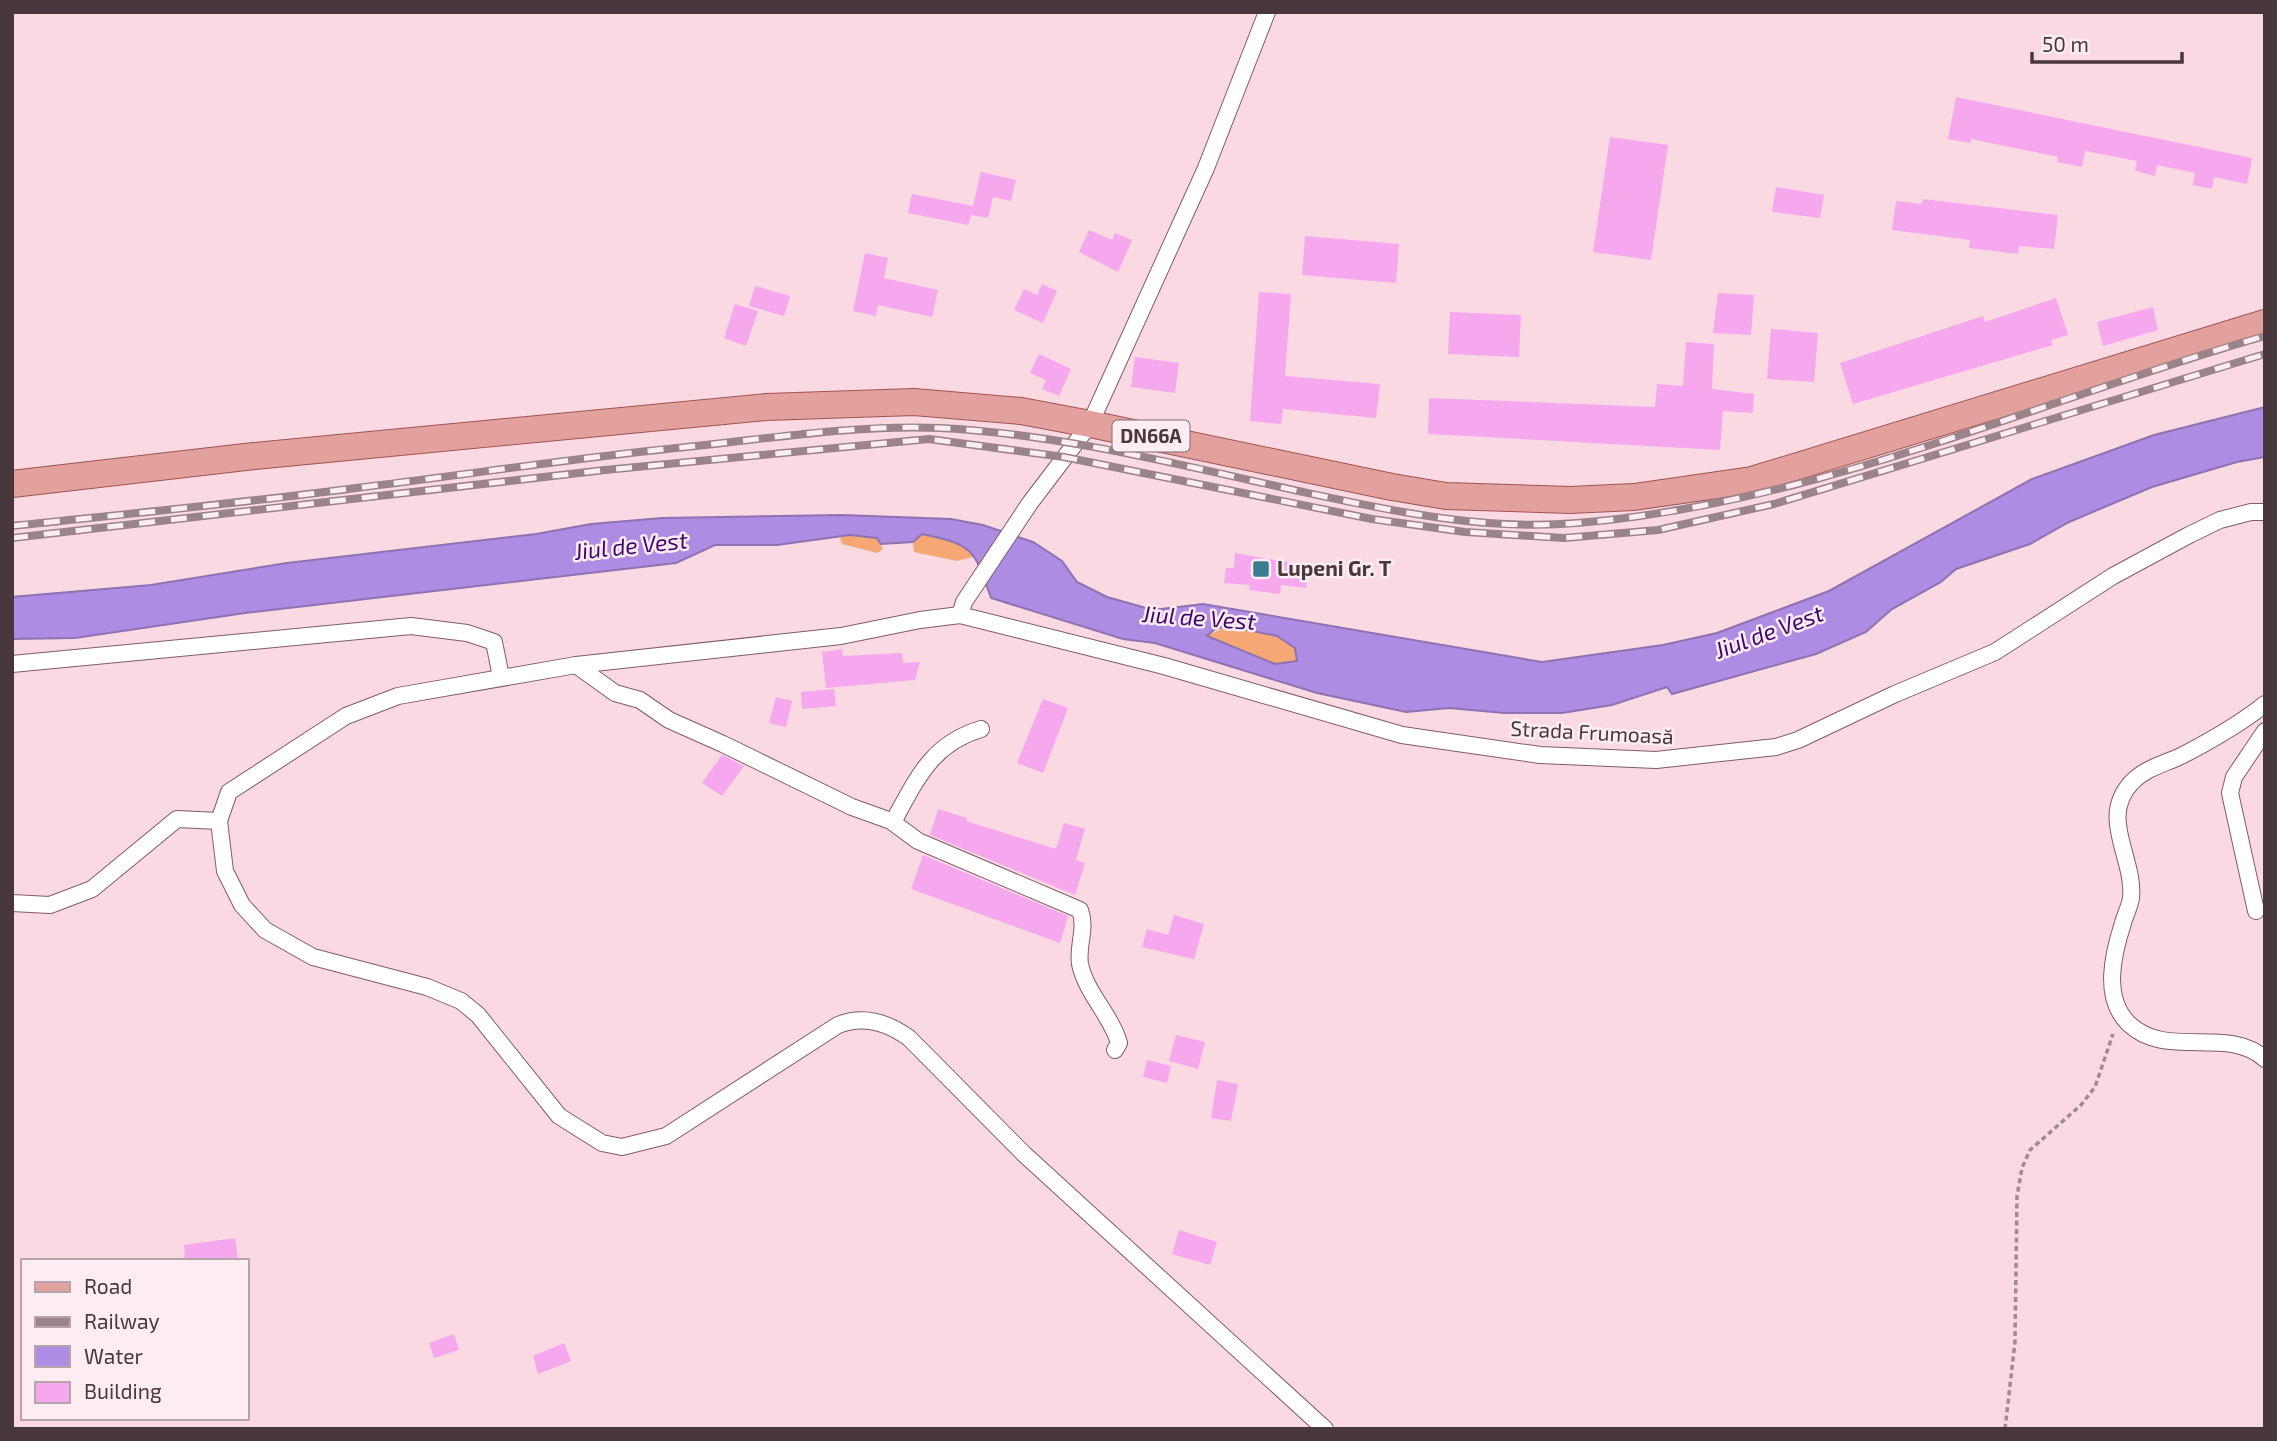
<svg xmlns="http://www.w3.org/2000/svg" width="2277" height="1441" font-family="'Exo 2',sans-serif">
<style>
.green{fill:#f6a874}
.water{fill:#ae8ce3;stroke:#8f72b1;stroke-width:2;fill-rule:evenodd}
.building{fill:#f6a8ef}
.lines{fill:none;stroke-linecap:round;stroke-linejoin:round}
.minor-casing{stroke:#805c67;stroke-width:18}
.primary-casing{stroke:#a05450;stroke-width:28}
.path{stroke:#a28890;stroke-width:3.5;stroke-dasharray:5 3.5;stroke-linecap:butt}
.minor{stroke:#fff;stroke-width:16}
.primary{stroke:#e2a19d;stroke-width:26}
.rail-casing{stroke:#9b838a;stroke-width:8}
.rail{stroke:#fdecf1;stroke-width:5;stroke-dasharray:16;stroke-linecap:butt}
.poi-dot{fill:#3a7d8e;stroke:#fdecf1;stroke-width:2.5}
.labels{text-anchor:middle;stroke-width:5;stroke-linejoin:round;paint-order:stroke}
.shield{fill:#fdecf1;stroke:#7e6d72;stroke-width:2}
.shield-label{font-size:19px;font-weight:bold;fill:#48373c}
.poi-label{font-size:21px;font-weight:bold;fill:#48373c;stroke:#fdecf1;text-anchor:start}
.street-label{font-size:21px;fill:#48373c;stroke:#fdecf1}
.water-label{font-size:23px;font-style:italic;fill:#400470;stroke:#fdecf1}
</style>
<rect width="100%" height="100%" fill="#fbd9e3"/>
<!-- green -->
<g class="green">
<polygon points="922,534 959,543 977,556 957,561 914,552 913,542"/>
<polygon points="850,535 877,538 883,549 877,553 842,544 840,538"/>
<polygon points="1228,626 1277,636 1295,648 1297,662 1275,664 1206,636"/>
</g>
<!-- water -->
<path class="water" d="M2265,407v50l-28,5 -85,25 -83,35 -39,22 -74,25 -15,13 -49,27 -26,23 -50,22 -144,40 -5,-7 -55,18 -50,8h-58l-55,-5 -43,4 -89,-19 -162,-50 -32,-4 -132,-41c-17,-49 -17,-53 -69,-64l-9,8 -32,2 -4,-6 -27,-3 -73,10h-62l-39,18 -431,50 -170,25 -63,1v-42l139,-12 136,-22 249,-29 55,-10 71,-6 180,-3 109,4 32,6 50,17 29,19 15,21 30,15 46,13 50,-6 339,58 121,-17 54,-12 112,-42 203,-112 122,-44zM1228,626l49,10 18,12 2,13 -22,3 -68,-28 8,-7z"/>
<!-- building -->
<g class="building">
<polygon points="1956,97 2252,158 2247,184 2214,177 2212,189 2193,185 2195,173 2157,165 2155,176 2135,171 2137,161 2085,151 2082,167 2057,162 2058,157 1971,139 1970,143 1948,139"/>
<polygon points="1610,137 1668,145 1651,260 1593,252"/>
<polygon points="981,172 1016,180 1011,201 993,197 988,218 971,215 968,225 908,213 912,194 973,206"/>
<polygon points="1776,187 1824,195 1820,218 1772,212"/>
<polygon points="1923,199 2058,215 2054,249 2019,246 2018,254 1969,248 1970,240 1892,230 1896,201 1922,204"/>
<polygon points="1089,230 1112,240 1115,233 1132,240 1118,272 1079,252"/>
<polygon points="1305,236 1399,244 1396,283 1302,275"/>
<polygon points="865,253 888,258 884,278 938,290 932,317 878,305 876,316 853,311"/>
<polygon points="1042,284 1057,291 1043,323 1014,310 1024,289 1037,295"/>
<polygon points="755,286 790,296 784,316 749,306"/>
<polygon points="1259,292 1291,294 1285,376 1380,384 1376,418 1283,409 1281,424 1250,421"/>
<polygon points="1718,293 1754,295 1751,335 1713,333"/>
<polygon points="2056,298 2068,335 2051,340 2053,345 1853,404 1840,363 1983,316 1985,322"/>
<polygon points="735,304 758,311 746,346 724,338"/>
<polygon points="2153,307 2158,330 2103,346 2097,322"/>
<polygon points="1450,312 1521,315 1519,357 1448,354"/>
<polygon points="1771,329 1818,333 1814,382 1767,379"/>
<polygon points="1686,342 1714,344 1712,389 1754,394 1753,413 1723,411 1720,450 1428,434 1429,398 1655,407 1657,384 1683,386"/>
<polygon points="1039,354 1071,369 1059,396 1042,389 1046,380 1030,373"/>
<polygon points="1135,357 1179,363 1175,393 1131,387"/>
<polygon points="1235,553 1309,566 1306,588 1281,585 1280,594 1249,590 1250,585 1224,583 1226,568 1234,568"/>
<polygon points="842,649 843,656 902,653 903,663 920,662 915,680 826,688 822,652"/>
<polygon points="834,689 836,706 802,709 801,692"/>
<polygon points="776,697 792,701 786,727 769,723"/>
<polygon points="1043,699 1068,708 1043,773 1017,763"/>
<polygon points="722,755 744,766 722,796 702,783"/>
<polygon points="938,809 967,818 966,821 1056,849 1064,823 1085,829 1076,860 1085,863 1075,895 930,835"/>
<polygon points="923,855 1068,916 1060,943 911,889"/>
<polygon points="1174,915 1204,924 1194,959 1142,947 1147,929 1168,935"/>
<polygon points="1176,1035 1205,1042 1198,1069 1169,1061"/>
<polygon points="1147,1060 1171,1066 1167,1083 1143,1077"/>
<polygon points="1217,1080 1238,1084 1231,1121 1211,1118"/>
<polygon points="1179,1230 1217,1242 1210,1265 1172,1254"/>
<polygon points="235,1238 238,1259 185,1261 184,1245"/>
<polygon points="454,1334 459,1350 434,1358 429,1343"/>
<polygon points="564,1343 571,1361 538,1374 533,1356"/>
</g>
<g class="lines">
<!-- minor casing -->
<g class="minor-casing">
<g id="minor">
<path d="M1267,12l-61,156 -116,256 -60,79 -66,99 -4,13 -40,5 -79,16 -265,29 -178,31 -52,20 -117,76 -10,29 6,50 17,34 23,25 48,27 114,30 34,14 17,14 81,101 43,27 20,4 44,-11 172,-111c25,-10 49,-3 71,13l115,116 301,275"/>
<polyline points="960,615 1164,666 1402,735 1540,755 1656,760 1776,747 1798,740 1895,694 1995,652 2113,576 2189,535 2220,520 2251,512 2265,512"/>
<polyline points="12,664 411,626 467,633 494,642 501,677"/>
<path d="M576,665l39,28 25,7 29,20 54,24 129,63 39,14 27,20 162,69c7,19 -3,35 0,54 6,29 31,51 39,79l-4,7"/>
<path d="M2265,704c-25,20 -53,36 -82,51 -18,9 -36,12 -51,27 -34,36 3,75 -1,116 -1,8 -6,17 -8,25 -10,31 -21,75 6,101 38,36 99,1 136,35"/>
<path d="M893,822c24,-43 38,-78 88,-93"/>
<polyline points="12,903 50,905 92,889 177,819 219,821"/>
<polyline points="2256,911 2230,793 2234,777 2265,731"/>
</g>
</g>
<!-- primary casing -->
<g class="primary-casing">
<polyline id="primary" points="12,484 254,456 766,407 914,402 1021,411 1090,424 1392,487 1446,496 1570,500 1634,497 1752,480 2265,323"/>
</g>
<!-- path -->
<polyline class="path" points="2005,1429 2015,1342 2017,1196 2022,1168 2030,1150 2081,1105 2095,1087 2113,1034"/>
<!-- minor -->
<use href="#minor" class="minor"/>
<!-- primary -->
<use href="#primary" class="primary"/>
<!-- rail casing -->
<g class="rail-casing">
<g id="rail">
<path d="M12,526c115,-12 230,-23 344,-38 107,-13 213,-29 320,-40 83,-8 181,-24 264,-20 122,6 244,38 363,64 89,19 182,39 274,31 239,-19 459,-122 688,-187"/>
<polyline points="12,538 605,470 929,439 1064,457 1372,519 1465,532 1564,538 1658,530 1774,504 2265,354"/>
</g>
</g>
<!-- rail -->
<use href="#rail" class="rail"/>
</g>
<!-- markers -->
<rect class="poi-dot" x="1252" y="560" width="18" height="18" rx="3.5"/>
<g class="labels">
<!-- shield labels -->
<rect class="shield" x="1112.5" y="420.5" width="77" height="31" rx="5"/>
<g class="shield-label">
<text x="1151" y="443">DN66A</text>
</g>
<!-- poi labels -->
<g class="poi-label">
<text x="1277" y="576">Lupeni Gr. T</text>
</g>
<!-- street labels -->
<g class="street-label">
<text transform="translate(1592 733) rotate(3)" y="7">Strada Frumoasă</text>
</g>
<!-- water labels -->
<g class="water-label">
<text transform="translate(631 546) rotate(-6)" y="8">Jiul de Vest</text>
<text transform="translate(1199 618) rotate(4)" y="8">Jiul de Vest</text>
<text transform="translate(1769 632) rotate(-20)" y="8">Jiul de Vest</text>
</g>
</g>
<!-- border -->
<rect width="2277" height="1441" fill="none" stroke="#48373c" stroke-width="28"/>
<!-- legend -->
<rect x="21" y="1259" width="228" height="161" fill="#fdecf1" stroke="#b5a4a9" stroke-width="2"/>
<rect x="35" y="1282" width="35" height="10" fill="#e2a19d" stroke="#b5a4a9" stroke-width="2"/>
<text x="84" y="1294" font-size="21" fill="#48373c">Road</text>
<rect x="35" y="1317" width="35" height="10" fill="#9b838a" stroke="#b5a4a9" stroke-width="2"/>
<text x="84" y="1329" font-size="21" fill="#48373c">Railway</text>
<rect x="35" y="1346" width="35" height="21" fill="#ae8ce3" stroke="#b5a4a9" stroke-width="2"/>
<text x="84" y="1364" font-size="21" fill="#48373c">Water</text>
<rect x="35" y="1382" width="35" height="21" fill="#f6a8ef" stroke="#b5a4a9" stroke-width="2"/>
<text x="84" y="1399" font-size="21" fill="#48373c">Building</text>
<!-- scale -->
<path d="M2032 52v10h150v-10" fill="none" stroke="#48373c" stroke-width="3.5"/>
<text x="2042" y="52" font-size="21" fill="#48373c" stroke="#fdecf1" stroke-width="5" paint-order="stroke">50 m</text>
</svg>
